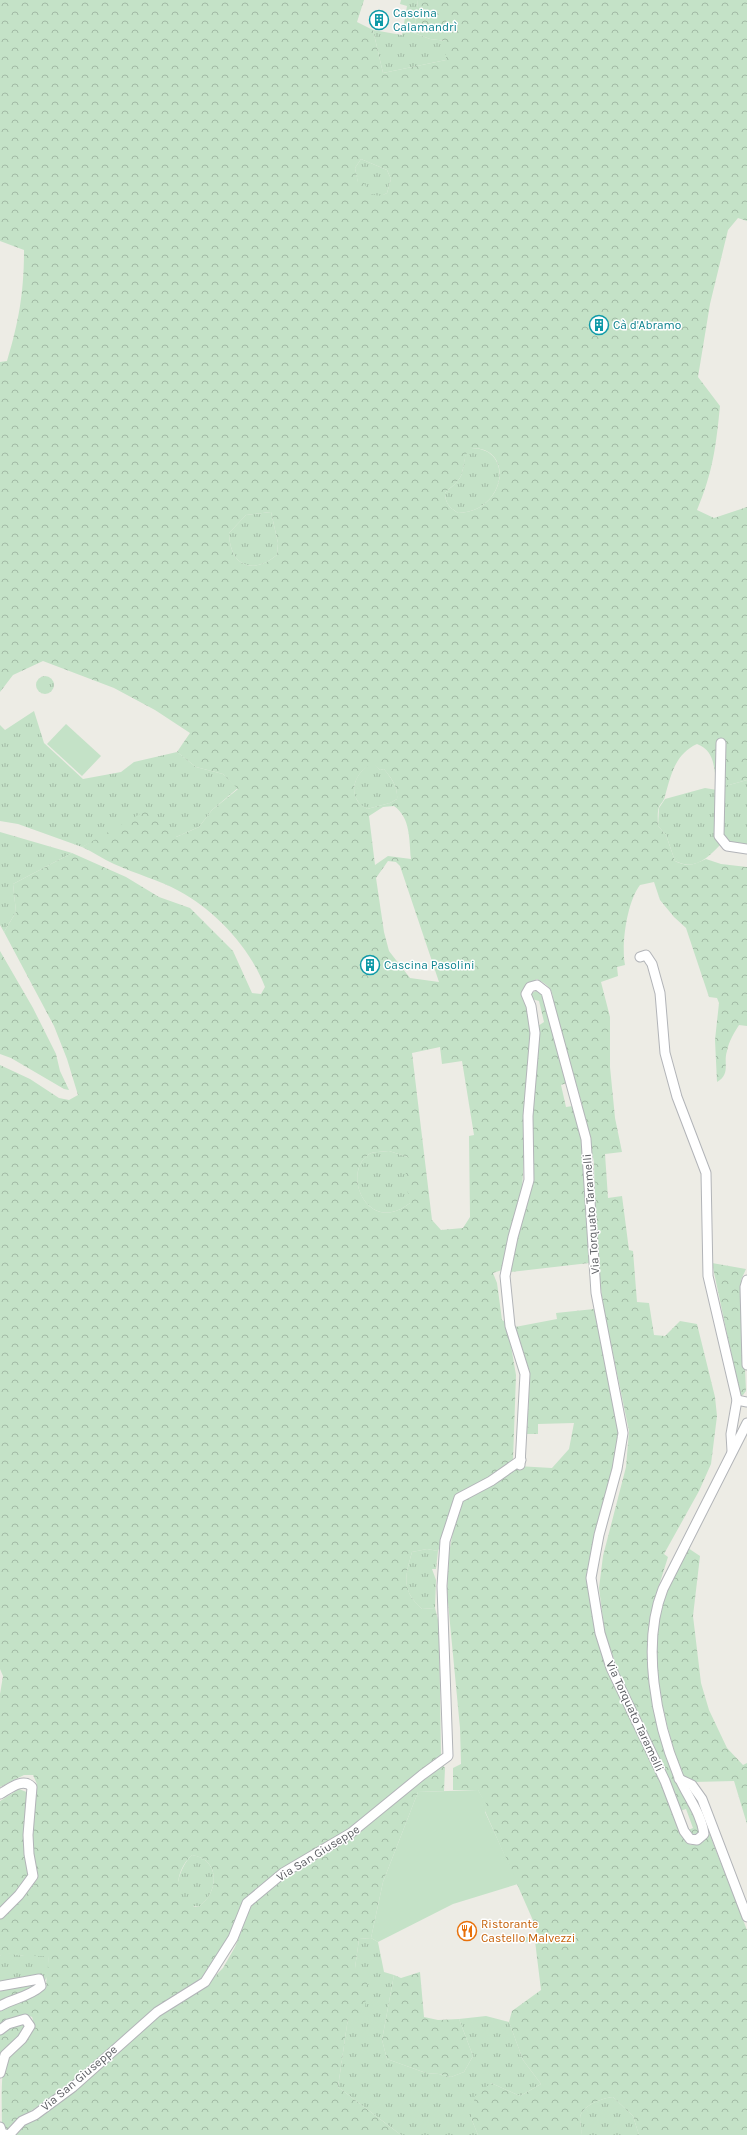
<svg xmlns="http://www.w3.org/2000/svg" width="747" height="2135" font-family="Karla,sans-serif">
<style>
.grass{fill:url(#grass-tufts)}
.forest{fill:url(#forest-crowns);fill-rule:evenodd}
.garden{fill:#c4e2c7}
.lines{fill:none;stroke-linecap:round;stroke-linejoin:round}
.minor-casing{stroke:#b2b4b8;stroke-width:11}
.minor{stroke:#fff;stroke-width:9}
.labels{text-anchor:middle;stroke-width:3;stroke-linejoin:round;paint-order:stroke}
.culture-label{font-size:12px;fill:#0d838f;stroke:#fff;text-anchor:start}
.street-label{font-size:12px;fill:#5d5f64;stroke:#fff}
.food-label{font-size:12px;fill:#c56008;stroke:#fff;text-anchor:start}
</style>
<defs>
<pattern id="grass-tufts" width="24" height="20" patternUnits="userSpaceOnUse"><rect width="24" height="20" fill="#c4e2c7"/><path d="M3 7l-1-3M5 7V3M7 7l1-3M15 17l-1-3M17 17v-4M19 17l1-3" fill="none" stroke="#a2baa5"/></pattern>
<pattern id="forest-crowns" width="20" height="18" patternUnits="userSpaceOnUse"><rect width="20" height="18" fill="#c4e2c7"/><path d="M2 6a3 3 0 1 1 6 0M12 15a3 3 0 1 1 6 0" fill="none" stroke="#a2baa5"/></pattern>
</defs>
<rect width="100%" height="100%" fill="#edece5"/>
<!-- grass -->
<g class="grass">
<polygon points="401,0 418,0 414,33 430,39 447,41 446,60 383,73 373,30 402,35 407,6 400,4"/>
<polygon points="361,159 387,170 391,179 387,193 381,196 374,196 358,183 355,168"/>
<path d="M469,448c47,-2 37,64 -11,65 -8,-5 -13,-10 -13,-20 5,-5 13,-11 16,-17 4,-10 2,-20 8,-28z"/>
<path d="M271,512l7,31 -1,12c-26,21 -47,10 -48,-22l17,-18z"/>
<circle cx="45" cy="685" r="9"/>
<polygon points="34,711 44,743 83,779 121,772 134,762 177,752 196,767 223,774 238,788 212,810 199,827 176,837 106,835 82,847 18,824 0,821 0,725 5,730"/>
<path d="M373,763l7,7 4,-1c7,9 14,17 13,30l-7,4 -23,6c-4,-3 -8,-5 -10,-9 -8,-14 2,-31 16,-37z"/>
<polygon points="747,780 747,846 728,842 722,837 722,785 729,785"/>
<path d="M705,788l12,2 4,54c-14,14 -25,27 -46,17l-9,-26 -8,-9 1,-18 6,-9z"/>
<polygon points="0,832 72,853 13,884 16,912 4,932 0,925"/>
<path d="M389,1151l19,6 2,46c-41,33 -69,-28 -42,-48 4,-4 15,-3 21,-4z"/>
<path d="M427,1549l11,2 -2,18h-4l4,11 -1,28 -13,1c-21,-19 -17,-32 -10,-57z"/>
<path d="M192,1855c20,3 27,21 18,39 -2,5 -7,8 -10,12 -34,4 -23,-37 -8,-51z"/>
<polygon points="371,1938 378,1942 384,1972 394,1975 382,2040 387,2059 426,2073 439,2074 451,2077 464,2072 473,2056 459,2019 486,2016 509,2022 523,2060 541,2084 520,2096 491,2083 471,2118 478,2135 401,2135 338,2087 348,2018 364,2018 355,1968 359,1939"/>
<polygon points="3,1952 24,1956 48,1956 49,1970 46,1980 40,1976 0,1981 0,1956"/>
<path d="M613,2097l20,19 6,19h-58c1,-6 -1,-11 -1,-16 0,-13 22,-21 33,-22z"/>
</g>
<!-- forest -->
<g class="forest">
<path d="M0,0h364l-7,22 16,8 10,43 63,-13v-19l-16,-2 -16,-6 4,-33h329v221l-9,-3 -10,12 -18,74 -12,73 22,29c-4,40 -7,66 -23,104l17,8 33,-11v273l-18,5h-12c-4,-18 -1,-33 -20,-41 -22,10 -26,31 -32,52 -1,5 -4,7 -6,11 -2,5 -1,14 -1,19l8,9 9,26c12,6 19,4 31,-2l15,5 26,3v159l-8,-1c-5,8 -10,16 -12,26 -4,12 4,23 -10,31l-2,-42 4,-37 -2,-5 -8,-1 -23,-69 -12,-11 -14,-17 -6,-18 -14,3c-13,17 -19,59 -15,80l-8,2 1,9 -17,6 9,35v50l5,51 7,34 -17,2 3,44 14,-2 7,54 4,1 4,51 12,1 5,32 11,1 15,-15 17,3 18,73 2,19 -6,48 -12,27 -35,63 4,3 -14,44 -5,45 4,51 9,45 15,39 19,35 4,15 -1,3 -7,1 -4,-5 5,-2 -7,-19 -6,2 -57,-127 -18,-50 -6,-46 4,-32 23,-89 3,-36 -26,-125 -7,-62 -2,-82 -12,-58 -28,-97c-1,-16 -2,-20 -17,-28l-9,5v23l4,32 -10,149 -20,82 -9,3 4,10 5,37 5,3 9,52 -3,85 -24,19 -28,17 -23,55 -11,-2 -15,3c-7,25 -11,38 10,57l13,-1 4,16 2,133 -94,75 -102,70 -16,36 -29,43 -131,104 -47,32 -12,13 -5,-1 -3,-4c0,-14 -2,-54 4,-66 8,-15 34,-21 26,-42l-8,-3 -24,13v-17l33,-14 13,-8c0,-11 3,-21 2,-32h-24l-20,-3 -4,3v-37l30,-30 8,-11 -6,-33 5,-61 -4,-9h-9l-24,12v-93l3,-18 -3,-7v-604l30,14 29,19 10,2 9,-5 -11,-36 -13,-33 -50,-94 12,-20 -3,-28 59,-31 54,24 33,20 31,11 43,43 19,42 9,1 4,-7c-15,-39 -49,-76 -86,-96 -20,-11 -43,-17 -65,-27 -11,-5 -21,-12 -32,-17l65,-37 29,27 23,-10 13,-17 26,-21 -15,-15 -27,-7 -19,-15 13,-19 -35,-23 -41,-22 -71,-27 -30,14 -13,17v-330l7,-1c12,-40 17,-69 17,-111l-24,-9zM361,159l26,11 4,9 -4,14c-13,6 -17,1 -23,-10l-6,-1 -3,-14zM470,448c46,-2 36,64 -12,65 -8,-5 -13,-10 -13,-20 5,-5 13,-11 16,-17 4,-10 2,-20 9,-28zM271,512l7,31 -1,12c-26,21 -47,10 -48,-22l17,-18zM373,764l7,6 4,-1c7,9 14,17 13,30l-7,4 -23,6c-3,-3 -8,-5 -10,-9 -8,-14 2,-31 16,-36zM394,806c17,12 15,34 17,53l-23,-3 -13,9 -6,-49 14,-9zM388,861l8,1 4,4 39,116 -29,-4 -21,-27 -5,-19 -8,-54zM440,1047l2,17 20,-3 12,74 -5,1 1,81 -7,11 -22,2 -9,-10 -20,-167zM389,1151l19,6 -3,22 5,24c-41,33 -69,-28 -42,-48 4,-4 15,-3 21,-4zM192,1855c20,3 27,21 18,39 -2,5 -7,8 -10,12l-5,1 -9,-4 -6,-5c-5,-16 0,-32 12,-43z"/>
<polygon points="0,951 33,1008 56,1054 60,1071 69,1090 64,1089 11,1058 0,1054"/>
<polygon points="536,991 540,991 545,1003 567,1083 561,1085 566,1107 573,1106 583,1140 589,1263 511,1272 514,1250 530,1194 532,1166 532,1116 538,1026 544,1022 539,1001 532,999 532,993"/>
<polygon points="712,1263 746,1269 741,1280 746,1391 743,1395 740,1395"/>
<path d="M594,1309l26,123 -3,23 -23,87 4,95 87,202 5,6 8,-1 8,-7 2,-7 39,100v205h-108l-6,-19 -20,-19c-11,1 -33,9 -33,22 0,5 2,10 1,16h-103l-7,-17 4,-22 16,-13 29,13 21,-12 -18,-24 -14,-38 3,-11 29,-21 -6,-49 -18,2v-4l20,-4 -2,-10 -50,-114 1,-6 -8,-15h-25v-22l8,-4 -1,-36 -13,-136 2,-39 6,-31 7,-23 55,-33 35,2 17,-19 5,-26 -36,1v10h-11l3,-61 -15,-46 42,-8 -1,-6z"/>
<path d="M688,1548l12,8 -7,60 8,67 8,27 18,38 16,17 4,-2v61l-13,-43 -40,1 -12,-7c-16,-48 -39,-130 -19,-179 7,-16 17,-32 25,-48z"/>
<polygon points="442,1764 445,1768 444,1791 418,1792 383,1882 371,1938 359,1939 355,1968 368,1973 364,2018 348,2018 338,2087 401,2135 16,2135 19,2129 73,2091 138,2031 167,2010 206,1985 223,1968 235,1947 251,1906 279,1881"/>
<polygon points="19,1789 29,1793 29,1878 0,1912 0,1801"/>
<polygon points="420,1972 424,2017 438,2020 459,2019 473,2056 464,2072 451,2077 439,2074 426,2073 387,2059 382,2040 394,1975 401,1978"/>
<polygon points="30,1983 34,1987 0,2003 0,1989"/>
<polygon points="19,2023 24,2024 24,2031 0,2059 0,2033"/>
</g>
<!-- garden -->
<g class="garden">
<polygon points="66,724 101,756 82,776 47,744"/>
<polygon points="478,1790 487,1805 485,1812 518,1884 453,1904 378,1942 371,1938 383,1882 418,1792"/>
</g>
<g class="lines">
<!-- minor casing -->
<g class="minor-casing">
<g id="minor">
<polyline points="721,743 719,836 727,846 747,849"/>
<polyline points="640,957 646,955 652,964 660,993 665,1053 677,1097 706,1173 708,1276 737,1400 731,1434 732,1451"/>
<polyline points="747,1280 745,1287 747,1365"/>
<polyline points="737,1400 747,1402"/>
<path d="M520,1465l5,-91 -15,-48 -5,-50 8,-39 16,-57 -1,-64 7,-83 -4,-27 -5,-12 4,-7 7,-2 9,7 40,147 10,154 27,140 -6,36 -18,66 -8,43 9,55 11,35 54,113 19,50 6,8 7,1 7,-6c-3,-22 -18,-39 -26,-59 -22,-53 -37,-131 -15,-186l84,-166"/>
<polyline points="679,1779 692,1785 702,1799 747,1917"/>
<path d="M0,1794c9,-5 23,-17 32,-7l-4,48 1,19 4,22 -14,19 -19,19"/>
<path d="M0,1986l39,-7 2,7c-12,11 -27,12 -41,20"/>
<polyline points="0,2030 8,2024 25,2019 30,2026 22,2039 5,2055 0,2073"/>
<polyline points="0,2127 2,2133 9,2135"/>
<polyline points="9,2135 22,2121 35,2115 73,2087 157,2012 205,1982 233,1938 247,1903 283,1873 351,1833 422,1775 448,1756 442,1586 445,1541 459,1498 491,1481 521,1460"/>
</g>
</g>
<!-- minor -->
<use href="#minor" class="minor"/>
</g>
<!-- icons -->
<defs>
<g id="building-ring" transform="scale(1)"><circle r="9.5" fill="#fff" stroke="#0f9aa8" stroke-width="1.5"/><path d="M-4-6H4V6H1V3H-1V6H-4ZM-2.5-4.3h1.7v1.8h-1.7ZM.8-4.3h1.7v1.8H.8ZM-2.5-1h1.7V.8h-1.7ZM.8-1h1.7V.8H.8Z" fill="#0f9aa8"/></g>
<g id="restaurant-ring" transform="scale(1)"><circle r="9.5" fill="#fff" stroke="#e8710a" stroke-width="1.5"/><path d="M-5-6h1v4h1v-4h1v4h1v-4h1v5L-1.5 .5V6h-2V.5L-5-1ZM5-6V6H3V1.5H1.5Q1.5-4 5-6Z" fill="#e8710a"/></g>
</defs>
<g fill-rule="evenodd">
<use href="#building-ring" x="379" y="20"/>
<use href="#building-ring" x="599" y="325"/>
<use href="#building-ring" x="370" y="965"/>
<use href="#restaurant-ring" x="467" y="1931"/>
</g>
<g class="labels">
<!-- culture labels -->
<g class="culture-label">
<text x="393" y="17">Cascina<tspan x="393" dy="14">Calamandrì</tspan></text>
<text x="613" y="329">Cà d'Abramo</text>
<text x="384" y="969">Cascina Pasolini</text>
</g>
<!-- street labels -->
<g class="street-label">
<text transform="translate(591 1214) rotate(-94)" y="4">Via Torquato Taramelli</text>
<text transform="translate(635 1716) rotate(65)" y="4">Via Torquato Taramelli</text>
<text transform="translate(318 1853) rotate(-32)" y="4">Via San Giuseppe</text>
<text transform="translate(79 2078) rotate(-40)" y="4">Via San Giuseppe</text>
</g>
<!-- food labels -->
<g class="food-label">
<text x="481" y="1928">Ristorante<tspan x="481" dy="14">Castello Malvezzi</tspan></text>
</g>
</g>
</svg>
